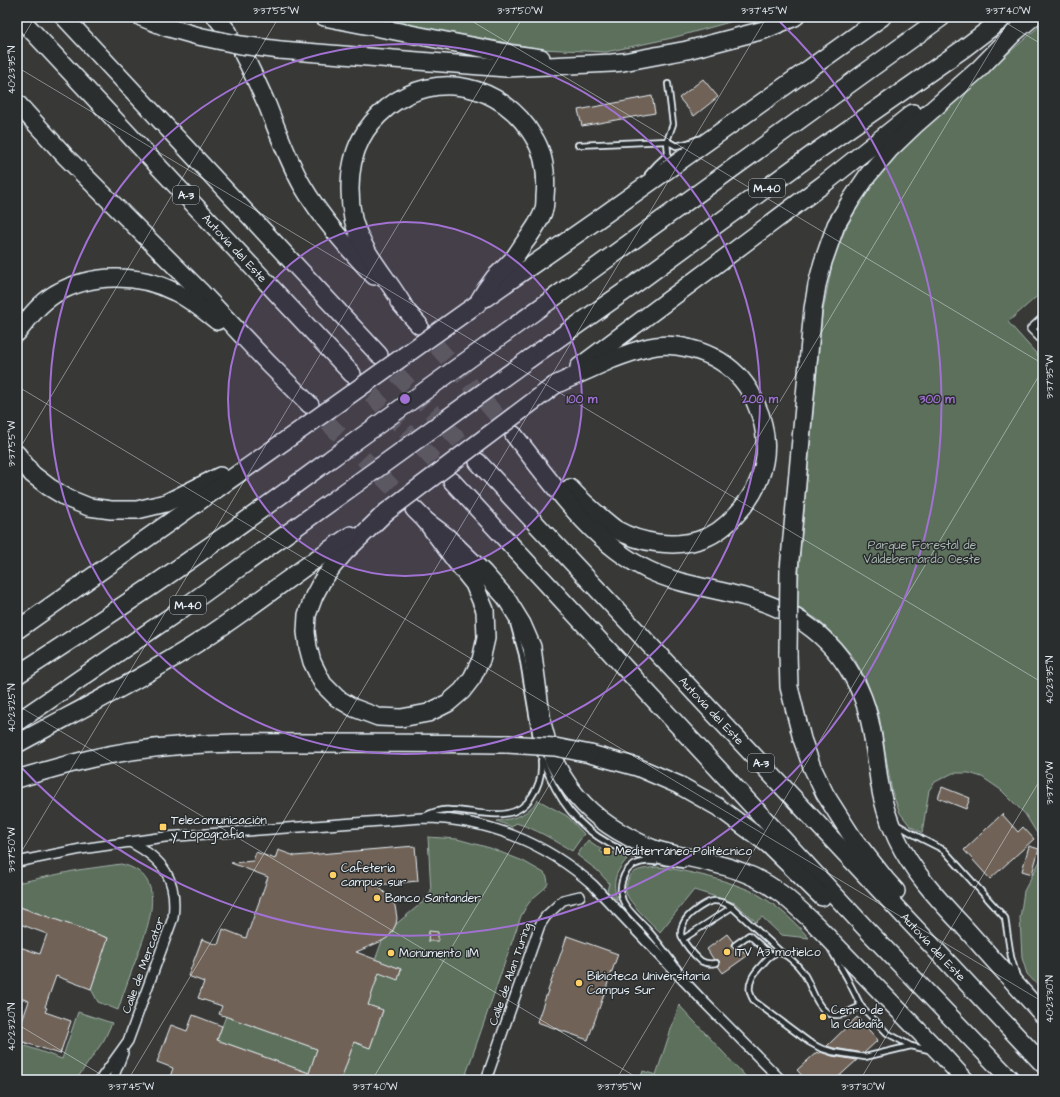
<svg xmlns="http://www.w3.org/2000/svg" width="1060" height="1097" font-family="'Architects Daughter',sans-serif">
<style>
.green{fill:#5c705b;stroke:#a2b0aa}
.building{fill:#706257;stroke:#e8f1f8}
.lines{fill:none;stroke-linecap:round;stroke-linejoin:round}
.motorway-tunnel{stroke:#525453;stroke-width:17;stroke-dasharray:17 8;stroke-linecap:butt}
.service-casing{stroke:#e8f1f8;stroke-width:8}
.pedestrian-casing{stroke:#e8f1f8;stroke-width:10}
.minor-casing{stroke:#e8f1f8;stroke-width:12}
.motorway-casing{stroke:#e8f1f8;stroke-width:20}
.service{stroke:#2a2d2e;stroke-width:4.5}
.pedestrian{stroke:#2a2d2e;stroke-width:7}
.minor{stroke:#2a2d2e;stroke-width:9}
.motorway{stroke:#2a2d2e;stroke-width:17}
.motorway-bridge-casing{stroke:#e8f1f8;stroke-width:20;stroke-linecap:butt}
.motorway-bridge{stroke:#2a2d2e;stroke-width:17}
.ticks{fill:none;stroke:#e8f1f8;stroke-width:1;stroke-opacity:0.45}
.ring{fill:none;stroke:#a171d3;stroke-width:2}
.poi-dot{fill:#ffd166;stroke:#2a2d2e;stroke-width:1.5}
.labels{text-anchor:middle;stroke-width:3;stroke-linejoin:round;paint-order:stroke}
.shield{fill:#2a2d2e;stroke:#afb6bb;stroke-width:1}
.shield-label{font-size:11px;font-weight:bold;fill:#e8f1f8}
.street-label{font-size:12px;fill:#e8f1f8;stroke:#2a2d2e}
.park-label{font-size:12px;fill:#a9b7b1;stroke:#2a2d2e}
.poi-label{font-size:12px;fill:#e8f1f8;stroke:#2a2d2e;text-anchor:start}
.centre{fill:#a171d3;stroke:#2a2d2e;stroke-width:2}
.ring-label{font-size:12px;text-anchor:middle;font-weight:bold;fill:#a171d3;stroke:#2a2d2e;stroke-width:3;stroke-linejoin:round;paint-order:stroke}
.neatline{fill:none;stroke:#e8f1f8;stroke-width:1.5}
.ticks-label{font-size:10px;text-anchor:middle;fill:#e8f1f8}
</style>
<rect width="100%" height="100%" fill="#383836"/>
<filter id="ink" filterUnits="userSpaceOnUse"><feTurbulence type="fractalNoise" baseFrequency=".025" numOctaves="2"/><feDisplacementMap in="SourceGraphic" scale="8" xChannelSelector="R" yChannelSelector="G"/><feConvolveMatrix kernelMatrix="1 2 1 2 8 2 1 2 1" color-interpolation-filters="sRGB"/></filter>
<g filter="url(#ink)">
<!-- green -->
<g class="green">
<polygon points="364,17 748,17 672,38 606,52 541,49"/>
<polygon points="1043,23 1043,291 1008,322 1043,361 1043,843 1025,814 1001,790 982,777 969,773 953,773 935,782 929,790 922,833 910,826 900,813 892,792 879,715 867,682 854,658 837,638 817,619 797,607 800,554 822,316 832,265 840,241 854,211 874,180 896,154 922,129"/>
<path d="M538,800l29,16 17,18 -12,17c-18,-11 -36,-22 -56,-28l-4,4 -15,-6c20,-3 28,-5 41,-21z"/>
<polygon points="428,837 457,839 490,848 523,861 544,873 547,877 548,883 546,887 532,899 526,907 521,916 464,1080 341,1080 354,1042 370,1048 383,1011 368,1005 378,972 397,979 401,969 375,960 382,941 391,934 396,924 423,902 431,892"/>
<path d="M588,840l13,9 -1,2 9,6 4,-5 14,7c-12,14 -15,22 -10,41l-10,-9 2,-8 -11,-12 -21,-16z"/>
<polygon points="1043,855 1043,991 1027,974 1022,958 1020,918 1024,891"/>
<path d="M121,864c48,11 28,59 17,90 -7,19 -14,37 -20,56l-20,-8 -7,-13 17,-51 -91,-32v-23l61,-13z"/>
<path d="M657,867c14,1 26,4 40,7 18,4 35,9 52,16 24,11 43,29 60,48l-28,-3 -19,-18 -6,5 -21,-19 -41,-13 -34,42c-8,-8 -32,-30 -34,-40 -1,-2 0,-7 1,-9 3,-15 18,-14 30,-16z"/>
<polygon points="679,1005 749,1080 640,1080 643,1071 656,1075"/>
<polygon points="78,1012 112,1023 104,1040 76,1080 17,1080 17,1043 62,1059"/>
<polygon points="226,1016 317,1049 309,1073 217,1040"/>
</g>
<!-- building -->
<g class="building">
<polygon points="703,79 718,97 694,116 679,98"/>
<polygon points="652,96 655,113 582,126 578,110"/>
<polygon points="942,787 970,798 966,809 938,798"/>
<polygon points="1002,814 1018,832 1023,827 1034,839 990,879 964,850"/>
<polygon points="415,846 418,881 377,885 392,900 395,906 397,918 396,924 391,934 387,938 382,941 356,952 401,969 398,980 379,973 368,1005 383,1010 370,1048 354,1042 341,1080 169,1080 173,1068 157,1062 171,1025 187,1031 193,1015 222,1026 217,1040 309,1073 317,1049 219,1014 222,1006 198,998 204,982 188,976 202,939 218,945 223,929 246,938 268,877 231,863 253,861 256,852 275,859 278,850 295,856"/>
<polygon points="1029,846 1039,849 1032,874 1022,871"/>
<polygon points="17,906 108,938 91,989 56,976 45,1007 47,1008 45,1012 71,1021 60,1054 17,1040 17,1036 29,1001 17,997 17,946 40,954 47,934 17,923"/>
<polygon points="429,931 438,932 438,941 428,941"/>
<polygon points="727,934 733,942 731,945 732,947 735,949 737,948 738,949 740,947 747,956 723,973 718,966 720,964 719,961 717,959 714,960 707,949"/>
<polygon points="567,936 618,954 588,1040 537,1022"/>
<polygon points="857,1017 878,1040 864,1053 834,1048 827,1046"/>
<polygon points="817,1052 819,1054 820,1052 832,1056 857,1060 835,1080 806,1080 797,1070"/>
</g>
<g class="lines">
<!-- motorway-tunnel -->
<g class="motorway-tunnel">
<polyline points="420,327 513,434"/>
<polyline points="380,356 478,461"/>
<polyline points="354,376 452,480"/>
<polyline points="310,405 414,509"/>
</g>
<!-- service casing -->
<g class="service-casing">
<g id="service">
<polyline points="578,145 667,141 673,124 668,84"/>
<polyline points="648,174 657,164 668,154 667,141 676,146 688,143 698,139"/>
<polyline points="513,623 522,655 537,743"/>
<path d="M539,750c2,9 6,17 10,26 16,35 37,58 73,74 14,6 30,9 44,12"/>
<path d="M423,817c9,-5 17,-8 27,-7 28,0 64,16 82,-14 7,-10 10,-23 9,-35"/>
<polyline points="896,824 922,839 944,850 1005,918 1011,957 1017,977"/>
<path d="M655,862c-7,-1 -15,0 -21,3 -12,6 -16,24 -11,36 4,9 17,20 24,28 12,13 22,28 33,42"/>
<polyline points="665,862 683,865"/>
<polyline points="683,939 732,907"/>
<polyline points="735,945 749,935 771,955"/>
<polyline points="831,950 847,978 861,1006 887,1033 911,1046 929,1050"/>
<path d="M716,963c-5,1 -10,1 -15,-2 -6,-5 -19,-19 -20,-27 0,-5 2,-11 5,-15 4,-6 21,-18 28,-18 7,0 13,3 18,6l50,46"/>
<path d="M861,1006c-10,4 -20,12 -31,8 -15,-6 -19,-32 -28,-43 -5,-7 -16,-18 -24,-18 -5,0 -8,3 -11,6 -5,6 -12,12 -15,19 -4,9 -3,15 2,23l55,41 11,6 13,4 32,5 46,-11"/>
</g>
</g>
<!-- pedestrian casing -->
<g class="pedestrian-casing">
<polyline id="pedestrian" points="1043,318 1031,329 1043,341"/>
</g>
<!-- minor casing -->
<g class="minor-casing">
<g id="minor">
<path d="M17,862l64,-13 84,-12 257,-19c64,0 124,25 171,67l110,116 78,79"/>
<path d="M100,1080l28,-39 45,-123c5,-39 -10,-59 -43,-76"/>
<polyline points="114,1080 115,1073 123,1053"/>
<polyline points="486,1080 540,925 546,916 563,900 580,896"/>
</g>
</g>
<!-- motorway casing -->
<g class="motorway-casing">
<g id="motorway">
<path id="s1" d="M19,17l333,357"/>
<polyline points="64,17 379,355"/>
<polyline points="141,17 166,27 198,36"/>
<polyline points="216,17 229,33"/>
<polyline points="324,17 512,54 541,58"/>
<polyline points="280,50 506,68 612,63 623,62 687,50 764,30 795,17"/>
<path d="M243,54c9,17 17,35 25,53 10,26 20,53 34,78 20,34 45,62 72,91"/>
<polyline points="17,103 66,157 202,293 268,363 310,405"/>
<polyline points="485,298 597,220 882,17"/>
<polyline points="399,302 419,325"/>
<path d="M406,310c-17,-31 -44,-57 -53,-91 -2,-10 -3,-21 -3,-30 0,-17 3,-35 11,-50 6,-12 16,-23 27,-32 48,-38 114,-23 145,29 12,18 14,39 12,61 0,4 0,8 -1,12 -3,11 -10,20 -16,29 -5,6 -9,13 -14,20 -6,7 -13,13 -19,19 -7,9 -13,18 -18,27"/>
<path d="M17,333c11,-14 22,-29 38,-39 36,-21 83,-21 120,-2 15,7 28,18 42,29"/>
<polyline points="505,333 942,17"/>
<polyline points="529,359 638,282 817,151 963,49 1005,17"/>
<polyline points="579,367 825,183 913,113"/>
<path d="M555,385c19,-9 38,-17 58,-26 14,-5 28,-11 43,-13 20,-3 46,4 64,15 16,10 29,25 36,43 18,40 10,79 -20,111 -10,11 -22,21 -37,25 -25,8 -59,3 -82,-10 -5,-3 -10,-8 -14,-11 -12,-10 -23,-20 -33,-31"/>
<path d="M514,435c39,49 77,107 134,135 27,13 56,17 84,24 36,7 69,22 95,48 20,20 36,49 42,76 5,20 7,41 10,62 3,21 9,40 18,59 16,34 43,62 68,89 26,29 52,58 78,87"/>
<polyline points="17,454 32,474 49,487 69,499 89,507 111,510 137,510 166,503 220,476"/>
<path id="s2" d="M478,462l565,602"/>
<polyline points="452,481 868,931 1011,1080"/>
<polyline points="414,509 426,521 446,536 484,573 506,598 522,624 532,647 542,723 546,738"/>
<polyline points="385,513 345,552 333,566 322,581 314,596 307,615 306,632 308,647 312,662 323,684 337,698 354,708 378,717 401,718 428,713 448,703 462,691 472,678 481,660 486,638 485,610 474,584 454,559 426,521"/>
<polyline points="789,570 813,309 817,285 823,262 836,225 851,200 868,175 890,149 915,125 979,69 1013,34 1033,17"/>
<polyline points="17,630 303,428"/>
<polyline points="788,653 789,687 802,739 812,767 825,794 853,838 886,880 896,891"/>
<path d="M17,675c62,-40 124,-80 184,-123 44,-30 87,-62 131,-94"/>
<polyline points="17,722 182,609 356,484"/>
<path d="M17,744c62,-34 126,-66 185,-104 51,-33 99,-72 149,-105"/>
<polyline points="590,754 637,767 679,785 718,807 769,845 822,897"/>
<path d="M553,759c4,7 7,14 12,21 15,24 37,43 62,56 9,5 18,10 27,13 29,9 60,12 88,23 32,12 50,30 74,53l128,132 21,23"/>
<path d="M17,779c30,-9 60,-18 91,-24 67,-13 137,-13 205,-12 65,0 130,0 194,1"/>
</g>
</g>
<!-- service -->
<use href="#service" class="service"/>
<!-- pedestrian -->
<use href="#pedestrian" class="pedestrian"/>
<!-- minor -->
<use href="#minor" class="minor"/>
<!-- motorway -->
<use href="#motorway" class="motorway"/>
<!-- motorway-bridge casing -->
<g class="motorway-bridge-casing">
<g id="motorway-bridge">
<polyline points="198,36 241,45 280,50"/>
<polyline points="303,428 477,304"/>
<polyline points="332,458 505,333"/>
<polyline points="356,484 529,359"/>
<polyline points="385,513 555,385"/>
<polyline points="788,653 789,570"/>
<polyline points="507,744 555,747 590,754"/>
</g>
</g>
<!-- motorway-bridge -->
<use href="#motorway-bridge" class="motorway-bridge"/>
</g>
</g>
<!-- ticks -->
<path class="ticks" d="M465,17l578,347M996,17l47,28M17,47l18,-30M17,67l1026,616M17,386l1026,616M17,453l262,-436M17,705l624,375M17,859l506,-842M17,1024l93,56M128,1080l639,-1063M372,1080l639,-1063M616,1080l427,-711M860,1080l183,-305"/>
<!-- distance rings -->
<circle cx="405" cy="399" r="177" fill="#a171d3" fill-opacity=".12"/>
<g class="ring">
<circle cx="405" cy="399" r="177"/>
<circle cx="405" cy="399" r="355"/>
<path d="M778 20A532 532 0 1 1 19 765"/>
</g>
<!-- markers -->
<g class="poi-dot">
<rect x="159" y="823" width="8" height="8" rx="2"/>
<rect x="603" y="847" width="8" height="8" rx="2"/>
<circle cx="333" cy="875" r="4"/>
<circle cx="377" cy="898" r="4"/>
<circle cx="727" cy="952" r="4"/>
<circle cx="391" cy="953" r="4"/>
<circle cx="579" cy="983" r="4"/>
<circle cx="823" cy="1017" r="4"/>
</g>
<g class="labels">
<!-- shield labels -->
<g class="shield">
<rect x="749" y="179" width="36" height="18" rx="3"/>
<rect x="173" y="186" width="26" height="18" rx="3"/>
<rect x="170" y="596" width="36" height="18" rx="3"/>
<rect x="748" y="754" width="26" height="18" rx="3"/>
</g>
<g class="shield-label">
<text x="767" y="192">M-40</text>
<text x="186" y="199">A-3</text>
<text x="188" y="609">M-40</text>
<text x="761" y="767">A-3</text>
</g>
<!-- street labels -->
<g class="street-label">
<text dy="4" stroke="none"><textPath href="#s1" startOffset="316">Autovía del Este</textPath></text>
<text dy="4" stroke="none"><textPath href="#s2" startOffset="341">Autovía del Este</textPath></text>
<text dy="4" stroke="none"><textPath href="#s2" startOffset="665">Autovía del Este</textPath></text>
<text transform="translate(143 965) rotate(-70)" y="4">Calle de Mercator</text>
<text transform="translate(510 974) rotate(-71)" y="4">Calle de Alan Turing</text>
</g>
<!-- park labels -->
<g class="park-label">
<text x="922" y="549">Parque Forestal de<tspan x="922" dy="14">Valdebernardo Oeste</tspan></text>
</g>
<!-- poi labels -->
<g class="poi-label">
<text x="171" y="824">Telecomunicación<tspan x="171" dy="14">y Topografía</tspan></text>
<text x="615" y="855">Mediterráneo-Politécnico</text>
<text x="341" y="872">Cafetería<tspan x="341" dy="14">campus sur</tspan></text>
<text x="385" y="902">Banco Santander</text>
<text x="735" y="956">ITV A3 motielco</text>
<text x="399" y="957">Monumento 11M</text>
<text x="587" y="980">Bibioteca Universitaria<tspan x="587" dy="14">Campus Sur</tspan></text>
<text x="831" y="1014">Cerro de<tspan x="831" dy="14">la Cabaña</tspan></text>
</g>
</g>
<circle cx="405" cy="399" r="6" class="centre"/>
<g class="ring-label">
<text x="582" y="403">100 m</text>
<text x="760" y="403">200 m</text>
<text x="937" y="403">300 m</text>
</g>
<!-- margin -->
<rect width="1060" height="1097" fill="none" stroke="#2a2d2e" stroke-width="44"/>
<rect x="22" y="22" width="1016" height="1053" class="neatline"/>
<g class="ticks-label">
<text x="276" y="14">3°37'55"W</text>
<text x="520" y="14">3°37'50"W</text>
<text x="764" y="14">3°37'45"W</text>
<text x="1008" y="14">3°37'40"W</text>
<text transform="translate(11 70) rotate(-90)" y="4">40°23'35"N</text>
<text transform="translate(1049 377) rotate(-90)" y="4">3°37'35"W</text>
<text transform="translate(11 444) rotate(-90)" y="4">3°37'55"W</text>
<text transform="translate(1049 680) rotate(-90)" y="4">40°23'35"N</text>
<text transform="translate(11 708) rotate(-90)" y="4">40°23'25"N</text>
<text transform="translate(1049 783) rotate(-90)" y="4">3°37'30"W</text>
<text transform="translate(11 850) rotate(-90)" y="4">3°37'50"W</text>
<text transform="translate(1049 999) rotate(-90)" y="4">40°23'30"N</text>
<text transform="translate(11 1027) rotate(-90)" y="4">40°23'20"N</text>
<text x="131" y="1090">3°37'45"W</text>
<text x="375" y="1090">3°37'40"W</text>
<text x="619" y="1090">3°37'35"W</text>
<text x="863" y="1090">3°37'30"W</text>
</g>
</svg>
